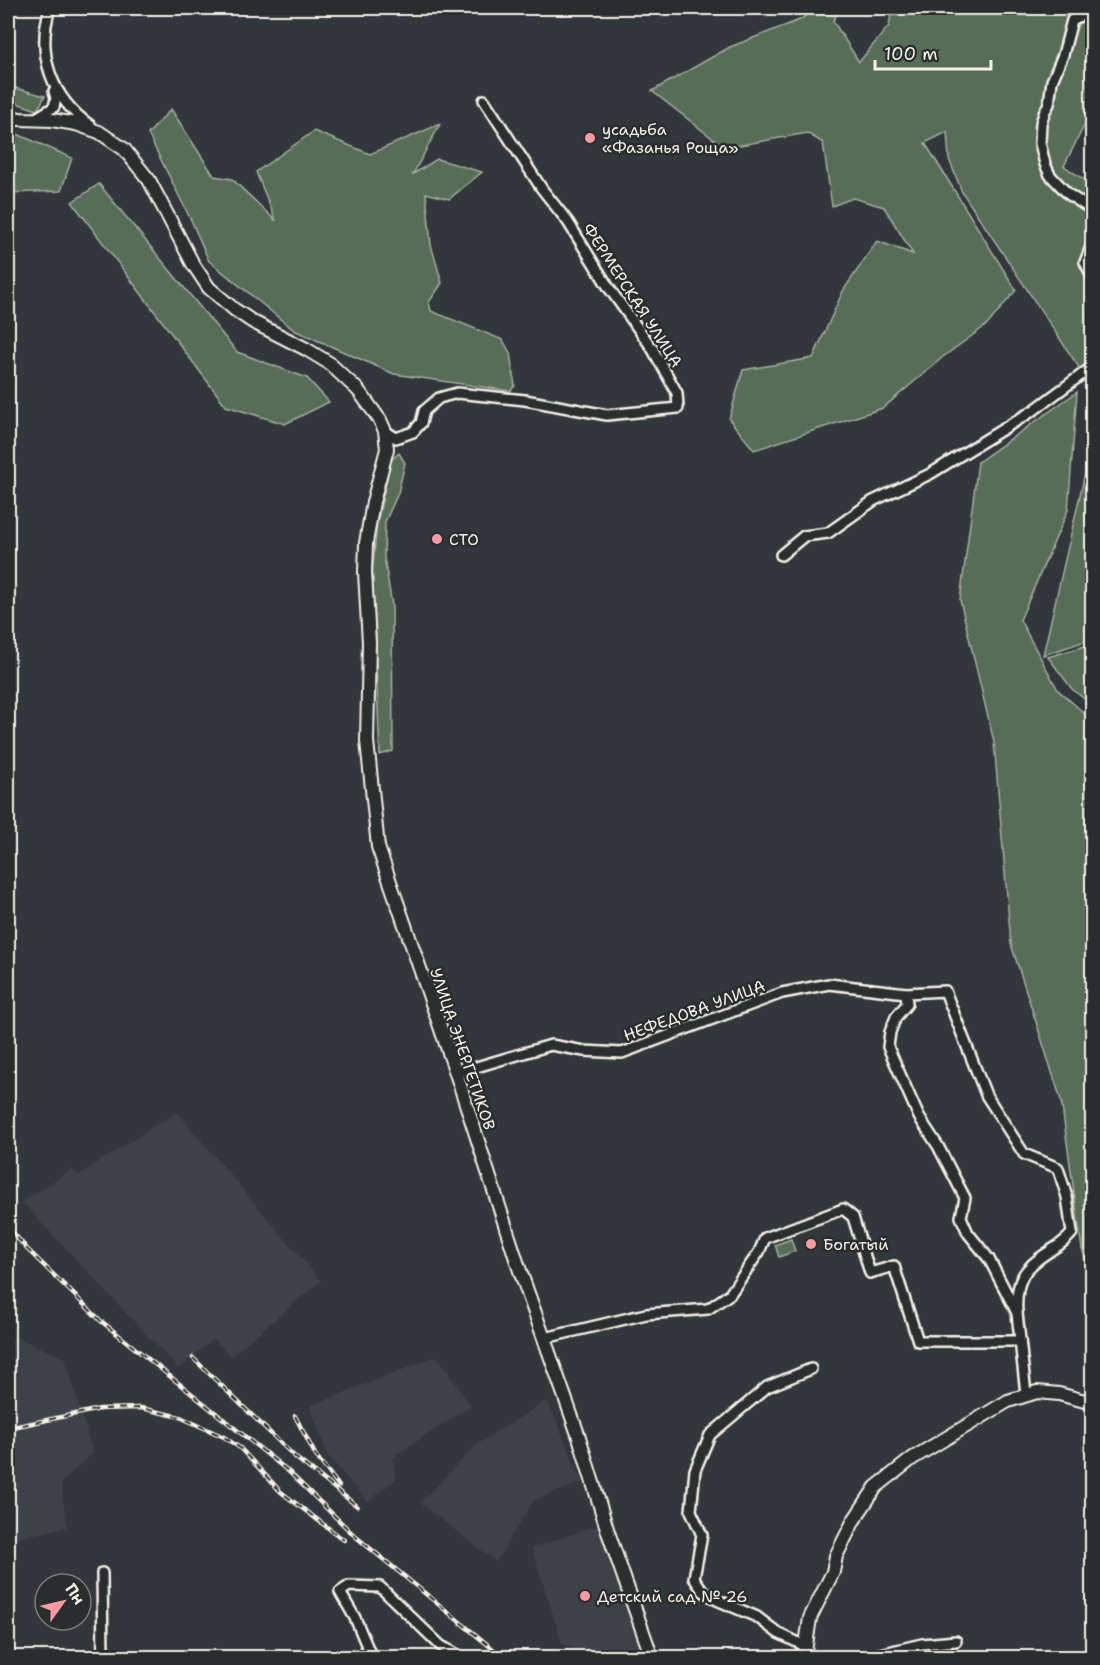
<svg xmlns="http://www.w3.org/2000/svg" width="1100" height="1665" font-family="'Shantell Sans',sans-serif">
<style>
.built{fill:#3c424a}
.green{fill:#586d59;stroke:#a6afa0;stroke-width:1.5}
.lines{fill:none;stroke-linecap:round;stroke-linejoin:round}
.minor-casing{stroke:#f4f1e8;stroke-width:14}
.secondary-casing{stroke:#f4f1e8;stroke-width:16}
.minor{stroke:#2a2d2e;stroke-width:9}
.secondary{stroke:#2a2d2e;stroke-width:12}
.rail-casing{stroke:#f4f1e8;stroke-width:4.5}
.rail{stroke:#2a2d2e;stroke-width:2;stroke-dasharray:7;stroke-linecap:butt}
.poi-dot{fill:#ff9aa2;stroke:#2a2d2e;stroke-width:2}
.labels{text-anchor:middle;stroke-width:5;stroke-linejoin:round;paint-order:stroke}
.poi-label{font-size:16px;fill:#f4f1e8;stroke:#2a2d2e;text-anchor:start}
.street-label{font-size:16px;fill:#f4f1e8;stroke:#2a2d2e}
</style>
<rect width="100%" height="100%" fill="#32373b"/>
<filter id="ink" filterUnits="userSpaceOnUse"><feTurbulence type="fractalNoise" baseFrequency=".0167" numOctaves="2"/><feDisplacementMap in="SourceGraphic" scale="12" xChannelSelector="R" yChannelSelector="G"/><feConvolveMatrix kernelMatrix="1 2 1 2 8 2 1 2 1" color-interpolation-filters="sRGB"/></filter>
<g filter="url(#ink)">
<!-- built -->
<g class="built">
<polygon points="177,1112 321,1281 231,1356 213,1339 179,1369 22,1202 72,1169 78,1175"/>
<polygon points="16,1337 65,1358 93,1453 61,1483 67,1527 8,1540 8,1340"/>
<polygon points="437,1356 471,1406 397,1454 393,1460 396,1479 368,1502 328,1456 310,1406"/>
<polygon points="547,1400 583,1482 534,1500 496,1562 420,1503 476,1445"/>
<polygon points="598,1525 645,1657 591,1657 562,1643 532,1548"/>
</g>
<!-- green -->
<g class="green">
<polygon points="811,8 840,8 833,21 859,62 889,26 892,8 1092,8 1092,110 1064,166 1092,185 1092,387 962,192 949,159 947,132 925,143 1016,290 988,324 943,357 883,408 754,450 729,419 743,370 813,358 843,291 877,241 913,254 884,207 853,198 832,206 823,143 807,133 725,148 652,91 730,47 802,19"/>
<polygon points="8,85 8,86 45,96 37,110 8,100"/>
<polygon points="171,109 214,176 232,179 276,221 256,172 314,131 370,154 440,124 413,174 437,159 482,172 449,199 426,193 431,245 442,283 429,302 431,311 503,340 510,353 515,386 510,391 394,374 294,330 209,261 191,220 148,134"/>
<polygon points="8,130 72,158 61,191 8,193"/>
<polygon points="99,184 237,352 307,378 329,402 285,424 226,406 72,202"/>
<polygon points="1077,392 1068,510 1020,620 1058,690 1092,720 1092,1279 1082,1249 1061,1100 1011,944 994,742 960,600 978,462"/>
<polygon points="1092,412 1092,639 1043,655 1089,456"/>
<polygon points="399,453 405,463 398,493 385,522 384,557 392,605 393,751 380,755 372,577 377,523 391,460"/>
<polygon points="1092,644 1092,705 1072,689 1048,657"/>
<polygon points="791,1239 795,1251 779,1257 775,1245"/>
</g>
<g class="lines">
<!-- minor casing -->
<g class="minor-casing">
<g id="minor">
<path d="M50,8c-14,46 1,90 41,118"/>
<polyline points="1092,10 1072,20 1063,55 1052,81 1049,104 1045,111 1041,123 1040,143 1045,164 1050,175 1068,194 1092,210"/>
<polyline points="36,118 54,107 56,98 54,91"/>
<polyline points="1092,245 1085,262 1092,276"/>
<polyline points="385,431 396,438 413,432 421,423 424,411 439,398 457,393 525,400 607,415 678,408 677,393 652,348 609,288 568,222 542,189 484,100"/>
<polyline points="781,555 804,536 828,533 873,501 930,474 1034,410 1092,367"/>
<polyline points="906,993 907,1004 896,1017 890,1032 888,1047 919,1117 938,1146 965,1198 961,1217 968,1233 989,1259 1017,1313 1026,1394"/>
<path d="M456,1073l95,-28 33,6 38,2 160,-60 47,-9 77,9 39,-2 41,104 38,59 34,14 9,29 5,36c-7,9 -13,12 -22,18 -27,17 -35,30 -33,62"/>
<polyline points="545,1338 646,1314 708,1309 730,1294 759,1252 765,1238 843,1209 853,1217 870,1273 894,1266 918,1341 1020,1341"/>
<polyline points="102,1573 103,1658"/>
<polyline points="805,1646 778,1633 757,1617 717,1600 703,1591 694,1578 702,1535 691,1511 695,1470 710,1435 767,1387 811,1369"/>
<polyline points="372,1658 355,1618 340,1592 349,1586 380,1587 441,1646 463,1658"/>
<polyline points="863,1658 922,1644 956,1641"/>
</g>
</g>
<!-- secondary casing -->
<g class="secondary-casing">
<g id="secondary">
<polyline points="8,117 20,119 52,120 76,124 99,132 124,149 149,180 193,264 209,288 235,310 253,322 306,349 329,363 358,390 380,420 385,431 387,449 373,502 366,543 365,572 369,643 367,741 378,847 456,1073 519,1268 579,1437 608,1532 652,1658"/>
<polyline points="804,1658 810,1618 833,1572 836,1556 854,1520 876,1487 913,1458 1008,1401 1037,1392 1059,1394 1092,1403"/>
</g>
</g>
<!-- minor -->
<use href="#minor" class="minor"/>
<!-- secondary -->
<use href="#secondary" class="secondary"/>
<!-- rail casing -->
<g class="rail-casing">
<g id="rail">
<polyline points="8,1227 27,1249 101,1321 288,1471 355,1536 504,1658"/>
<polyline points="193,1358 296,1458 357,1506"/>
<polyline points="295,1416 316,1456 339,1486"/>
<polyline points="8,1428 100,1409 141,1408 180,1417 224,1437 240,1448 281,1492 344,1540"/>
</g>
</g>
<!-- rail -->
<use href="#rail" class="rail"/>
</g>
</g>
<!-- markers -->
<g class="poi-dot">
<circle cx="590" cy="138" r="6"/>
<circle cx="437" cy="539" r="6"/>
<circle cx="811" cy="1244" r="6"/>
<circle cx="585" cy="1596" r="6"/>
</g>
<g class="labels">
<!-- poi labels -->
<g class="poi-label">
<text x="602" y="135">усадьба<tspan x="602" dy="18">«Фазанья Роща»</tspan></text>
<text x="449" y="545">СТО</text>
<text x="823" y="1250">Богатый</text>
<text x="597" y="1602">Детский сад № 26</text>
</g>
<!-- street labels -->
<g class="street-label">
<text transform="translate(633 295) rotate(57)" y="6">ФЕРМЕРСКАЯ УЛИЦА</text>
<text transform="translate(694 1010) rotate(-20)" y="6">НЕФЕДОВА УЛИЦА</text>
<text transform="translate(463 1049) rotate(71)" y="6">УЛИЦА ЭНЕРГЕТИКОВ</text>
</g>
</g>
<!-- margin -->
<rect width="1100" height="1665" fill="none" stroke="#2a2d2e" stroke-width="30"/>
<rect x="15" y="15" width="1070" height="1635" fill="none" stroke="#f4f1e8" stroke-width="2" filter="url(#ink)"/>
<!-- north arrow -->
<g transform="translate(63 1602) rotate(56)"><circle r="28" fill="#2a2d2e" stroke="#7b7b78" stroke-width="1.5"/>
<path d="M0-4.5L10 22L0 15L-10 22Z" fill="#ff9aa2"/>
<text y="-9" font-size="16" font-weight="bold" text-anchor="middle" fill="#f4f1e8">Пн</text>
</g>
<!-- scale -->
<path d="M875 60v9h116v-9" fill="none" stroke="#f4f1e8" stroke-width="3"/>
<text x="884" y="60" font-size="18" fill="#f4f1e8" stroke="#2a2d2e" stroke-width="4.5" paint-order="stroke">100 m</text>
</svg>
